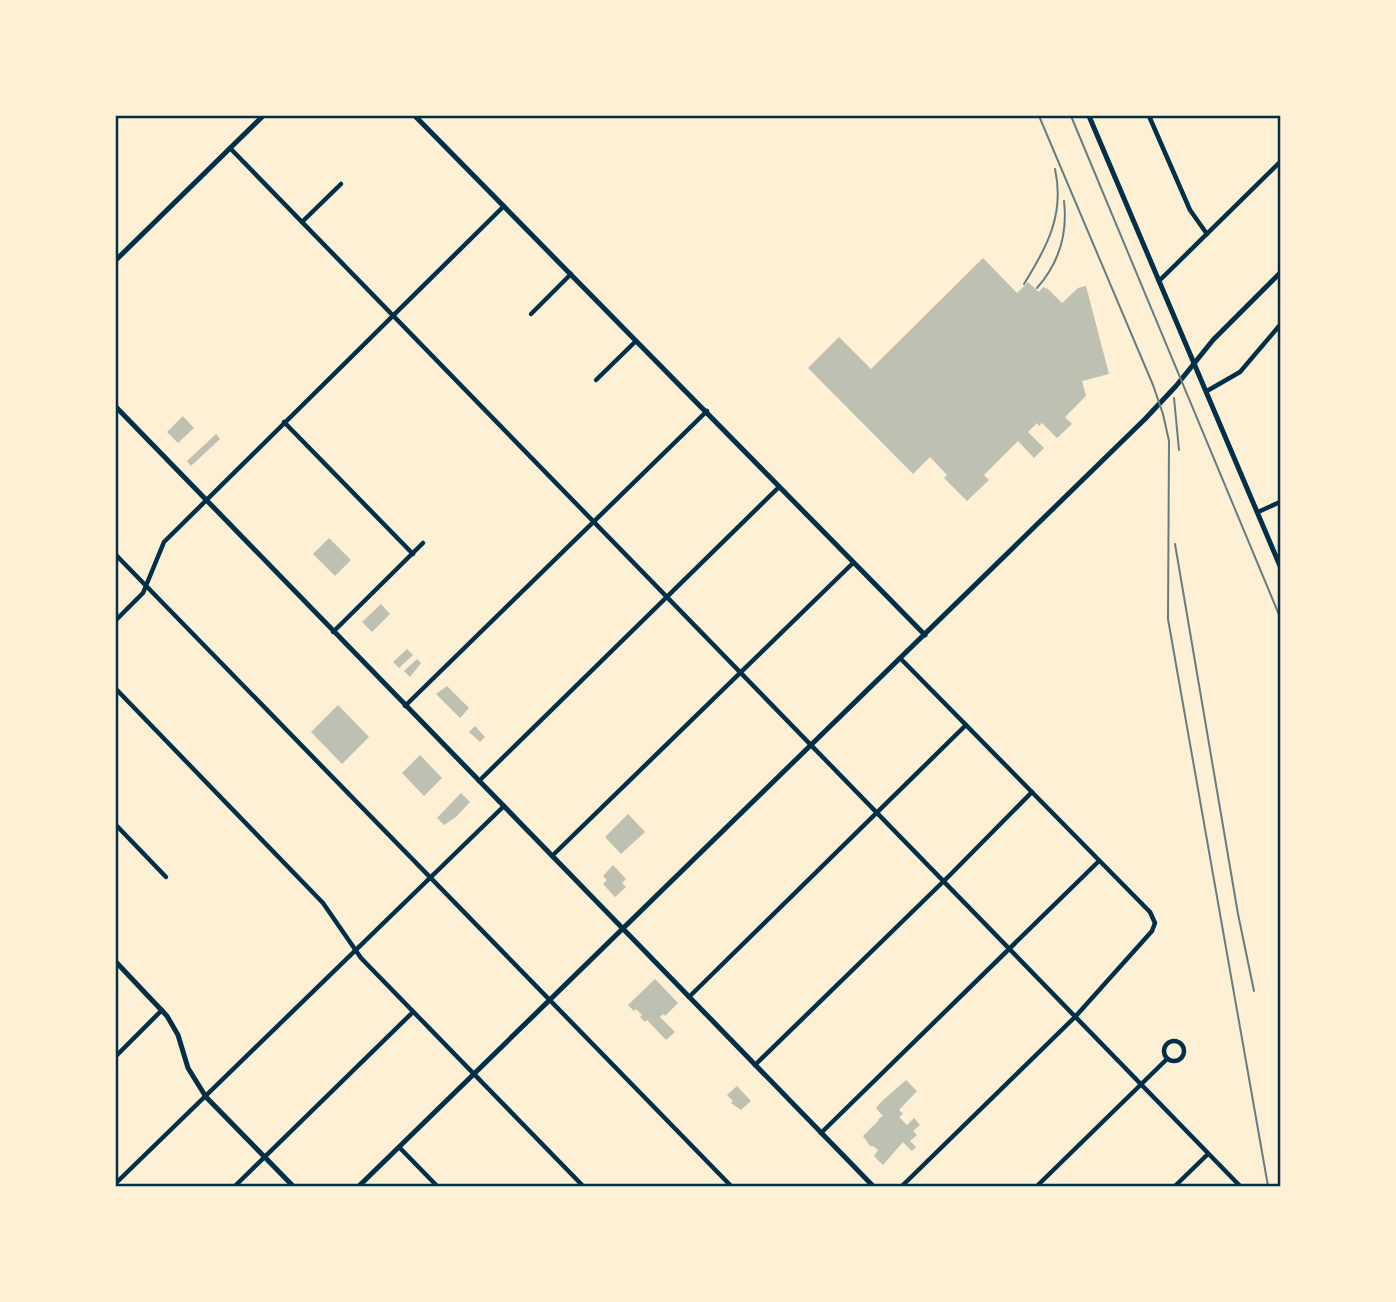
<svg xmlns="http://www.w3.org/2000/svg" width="1396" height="1302" font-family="'Space Grotesk',sans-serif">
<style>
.building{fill:#bec0b2}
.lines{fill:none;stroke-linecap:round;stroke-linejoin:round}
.minor{stroke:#003049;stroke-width:4.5}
.tertiary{stroke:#003049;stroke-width:5}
.secondary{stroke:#003049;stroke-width:5}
.rail{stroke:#657d81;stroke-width:2}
.neatline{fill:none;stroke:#003049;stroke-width:2.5}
</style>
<rect width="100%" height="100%" fill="#fdf0d5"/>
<!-- building -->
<g class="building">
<polygon points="983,258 1017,293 1028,282 1039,292 1043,287 1048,289 1062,303 1078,288 1086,286 1109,374 1082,381 1086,396 1065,417 1072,424 1057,438 1042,423 1039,426 1037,423 1028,432 1044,448 1034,458 1018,441 984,475 989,480 967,501 944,478 947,475 930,457 913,474 808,368 839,337 871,369"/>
<polygon points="183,416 194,428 178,443 167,432"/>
<polygon points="216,434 220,439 191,466 187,461"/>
<polygon points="329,538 351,560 335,576 313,554"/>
<polygon points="381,604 390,614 372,632 362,622"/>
<polygon points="407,649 413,655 399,668 393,662"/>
<polygon points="417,659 421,663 410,677 404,671"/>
<polygon points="447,686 469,708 460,718 436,694"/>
<polygon points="338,705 369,737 342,764 311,732"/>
<polygon points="475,726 485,737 480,742 469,732"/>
<polygon points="420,755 442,778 424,796 402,773"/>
<polygon points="461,793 470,802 456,817 444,825 437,818"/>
<polygon points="628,814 645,832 621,854 605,837"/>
<polygon points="613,865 626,879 622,883 626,887 615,897 603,884 607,880 603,876"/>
<polygon points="655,979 678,1003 665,1016 663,1014 660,1017 675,1032 666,1040 647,1020 645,1022 640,1017 642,1015 636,1009 634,1011 628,1005"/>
<polygon points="906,1080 917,1091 899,1110 903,1114 899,1117 907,1125 914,1118 920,1125 913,1131 917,1135 910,1141 916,1147 912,1151 903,1142 883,1165 874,1156 878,1150 873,1146 870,1146 863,1136 879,1120 878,1119 883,1116 876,1108 882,1101"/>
<polygon points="737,1086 751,1101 741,1110 731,1103 733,1101 727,1095"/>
</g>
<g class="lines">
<!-- minor -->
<g class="minor">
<polyline points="1149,116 1190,210 1207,234"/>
<polyline points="230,148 1240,1186"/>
<polyline points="302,222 341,184"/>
<polyline points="1159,281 1280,162"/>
<polyline points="531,314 571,274"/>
<polyline points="596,380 636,341"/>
<polyline points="1207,391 1240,372 1280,325"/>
<polyline points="284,422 413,554"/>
<polyline points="1258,512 1280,502"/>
<polyline points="116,555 731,1186"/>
<polyline points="116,620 143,593 164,542 504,206"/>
<polyline points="333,632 423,543"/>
<polyline points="901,659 1150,912 1155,923 1152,931 1075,1017 902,1186"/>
<polyline points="116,689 323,903 361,958 583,1186"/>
<polyline points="405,706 707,411"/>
<polyline points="479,781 779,487"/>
<polyline points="116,825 166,877"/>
<polyline points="552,856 853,563"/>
<polyline points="689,997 966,725"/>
<circle cx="1174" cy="1051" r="10"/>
<polyline points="116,1056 162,1010"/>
<polyline points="755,1065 950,875 1032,792"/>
<polyline points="821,1133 1099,861"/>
<polyline points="400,1148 437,1186"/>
<polyline points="116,1183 504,806"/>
<polyline points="235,1186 413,1012"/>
<polyline points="1037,1186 1167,1059"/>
<polyline points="1175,1186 1208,1154"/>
</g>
<!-- tertiary -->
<g class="tertiary">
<polyline points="415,116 925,635"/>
<polyline points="116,260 263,116"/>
<polyline points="116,962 167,1016 178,1035 188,1068 206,1097 293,1186"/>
</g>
<!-- secondary -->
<g class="secondary">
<polyline points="1089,116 1280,566"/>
<polyline points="116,407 873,1186"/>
<polyline points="359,1186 1145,419 1176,386 1213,340 1280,273"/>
</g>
<!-- rail -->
<g class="rail">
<polyline points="1039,116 1153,385 1163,414 1169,441 1168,619 1268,1186"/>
<polyline points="1071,116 1280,617"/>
<path d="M1024,284c23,-37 41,-70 31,-115"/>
<path d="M1037,288c22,-25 31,-53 27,-87"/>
<polyline points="1174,398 1179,450"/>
<polyline points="1175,544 1238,914 1254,991"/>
</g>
</g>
<!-- border -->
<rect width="1396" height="1302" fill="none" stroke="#fdf0d5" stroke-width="234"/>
<rect x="117" y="117" width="1162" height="1068" class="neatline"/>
</svg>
